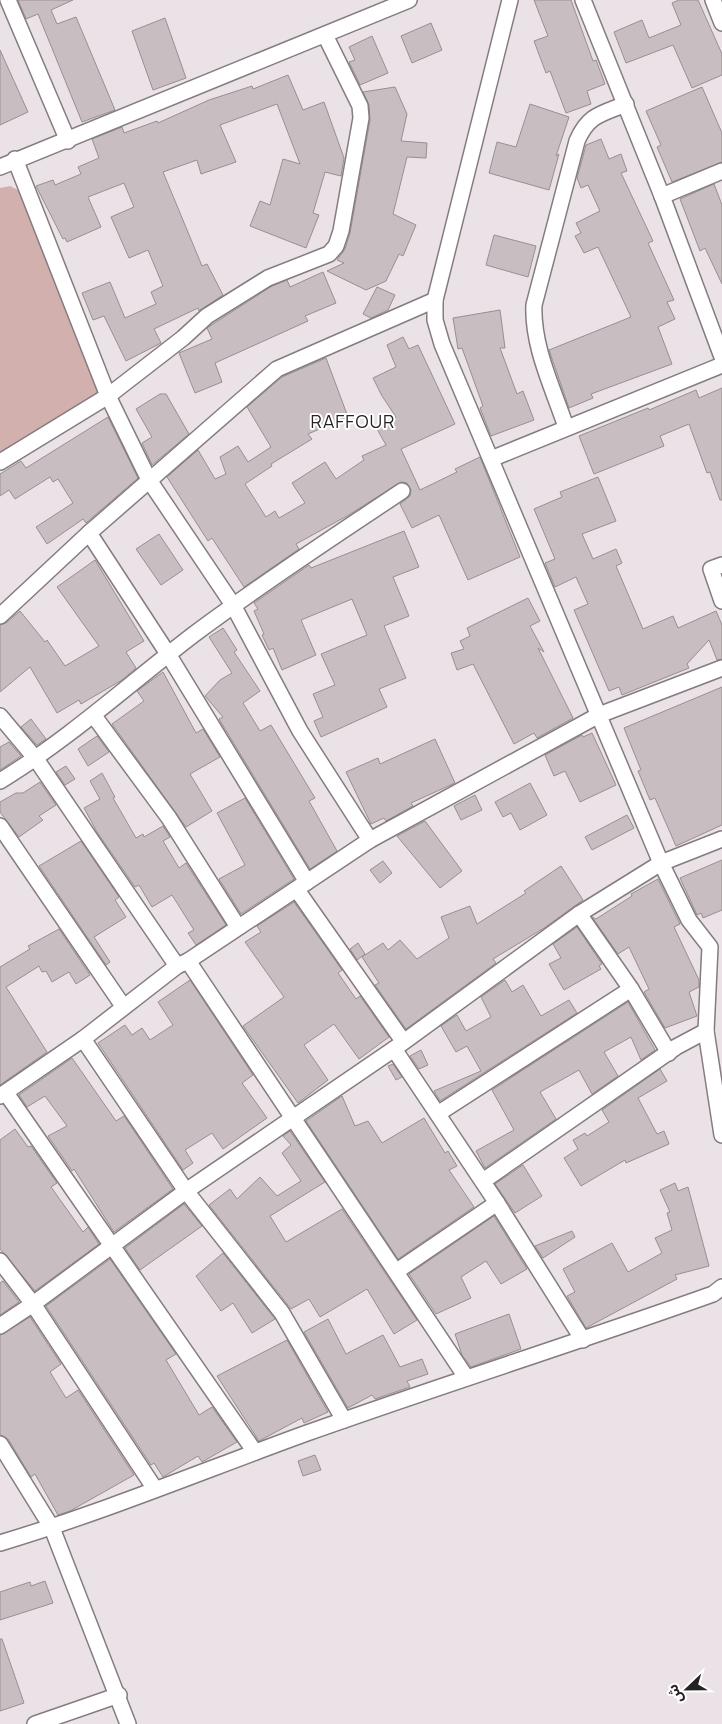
<svg xmlns="http://www.w3.org/2000/svg" width="722" height="1724" font-family="Manrope,'Noto Sans Arabic',sans-serif">
<style>
.green{fill:#d2b0ad}
.building{fill:#c8bdc0;stroke:#998f91}
.lines{fill:none;stroke-linecap:round;stroke-linejoin:round}
.street-casing{stroke:#847c81;stroke-width:18}
.street{stroke:#fff;stroke-width:15}
.labels{text-anchor:middle;stroke-width:4;stroke-linejoin:round;paint-order:stroke}
.quarter-label{font-size:18px;letter-spacing:1px;fill:#252224;stroke:#fff}
</style>
<rect width="100%" height="100%" fill="#ebe2e8"/>
<!-- green -->
<polygon class="green" points="10,186 18,190 103,398 0,453 0,188"/>
<!-- building -->
<g class="building">
<polygon points="18,0 73,0 51,10 57,24 76,17 115,110 82,122 38,14 26,19"/>
<polygon points="534,0 571,0 593,61 596,60 605,84 587,91 591,104 566,113 550,71 546,73 534,41 548,36"/>
<polygon points="679,0 698,0 722,54 722,75 692,88 673,45 626,63 614,32 642,20 649,38 681,25 672,3"/>
<polygon points="165,18 186,78 153,90 132,31"/>
<polygon points="431,23 442,50 412,63 401,36"/>
<polygon points="372,36 388,73 360,85 349,62 355,60 349,47"/>
<polygon points="0,50 28,112 0,125"/>
<polygon points="288,75 303,110 324,102 344,158 341,176 325,172 313,213 319,215 306,248 250,226 260,201 270,205 283,159 300,164 277,104 220,125 236,162 201,174 197,160 163,172 202,266 207,264 223,295 199,311 198,308 154,329 161,343 126,361 104,316 93,320 82,293 110,282 125,318 156,304 151,292 163,286 148,250 129,258 111,217 134,207 124,183 88,197 101,227 67,242 65,238 63,239 36,186 53,180 55,185 81,174 78,167 99,158 92,139 122,127 124,133 157,121 158,123 209,100 252,86 253,89"/>
<polygon points="395,87 407,114 401,141 427,143 426,158 407,157 393,214 416,225 403,256 399,254 386,281 366,290 327,271 344,263 337,260 345,249 350,233 370,120 369,105 363,92"/>
<polygon points="702,87 722,133 722,162 672,182 657,147 661,145 646,111"/>
<polygon points="530,104 569,117 556,156 559,154 549,190 489,173 497,142 516,147"/>
<polygon points="601,139 609,159 621,154 627,171 621,173 653,241 648,243 674,300 667,302 675,319 658,327 672,364 591,394 593,398 569,408 549,350 631,317 598,247 584,253 575,236 581,233 576,223 600,211 588,185 581,188 577,178 586,145"/>
<polygon points="714,184 722,205 722,284 705,248 700,251 680,199"/>
<polygon points="494,235 536,246 528,277 486,265"/>
<polygon points="323,272 336,303 305,316 308,321 215,363 222,382 195,393 179,353 212,339 207,328 213,324 272,286 287,280 290,287"/>
<polygon points="377,287 395,295 388,310 371,318 363,314"/>
<polygon points="500,310 505,348 500,348 517,394 523,391 534,420 491,436 480,408 483,406 462,348 458,349 453,318"/>
<polygon points="403,337 409,349 418,345 455,424 401,449 420,490 457,472 455,469 480,457 520,557 468,580 439,515 412,528 400,504 410,496 411,490 407,483 401,482 347,516 296,544 299,549 244,587 212,538 208,541 167,477 198,450 215,479 226,474 220,457 238,446 248,462 271,447 247,407 282,377 326,358 348,417 308,434 312,439 271,464 272,466 245,484 266,517 275,511 279,518 305,503 292,483 325,462 336,479 364,460 362,456 386,445 377,429 396,417 382,396 373,378 396,367 387,345"/>
<polygon points="722,388 722,500 720,500 710,472 707,473 689,424 660,436 664,446 594,474 579,436 648,408 649,410 696,390 699,398"/>
<polygon points="160,394 166,394 189,434 152,465 142,443 152,437 136,409"/>
<polygon points="108,417 138,478 86,523 83,519 47,544 36,527 73,503 58,479 53,482 50,477 15,499 9,490 0,496 0,474 21,461 26,468"/>
<polygon points="598,477 616,521 582,534 593,559 616,549 622,563 616,566 643,629 673,616 678,628 716,611 722,625 722,659 717,660 709,640 687,664 689,668 622,695 619,687 609,691 574,610 588,604 576,577 555,587 545,563 555,559 534,509 562,497 560,492"/>
<polygon points="404,531 419,567 393,577 409,616 384,626 406,678 379,689 387,707 321,737 314,721 323,717 313,694 335,685 321,654 367,635 352,599 301,620 316,655 282,670 273,648 269,650 262,635 264,634 254,611 258,609 254,603 309,565 311,568"/>
<polygon points="159,534 183,570 161,585 136,549"/>
<polygon points="95,560 144,641 126,652 136,668 122,680 81,704 79,700 57,713 30,667 0,692 0,625 6,623 20,611 45,642 47,640 65,666 99,646 57,587"/>
<polygon points="528,598 540,621 530,626 544,652 538,648 573,718 537,738 534,733 514,744 473,664 457,670 451,653 464,649 460,641 470,636 467,628"/>
<polygon points="223,628 237,650 234,652 260,691 243,703 260,731 271,725 315,798 309,801 337,851 310,869 219,719 223,717 205,696 220,680 232,673 209,637"/>
<polygon points="163,672 196,733 203,729 220,757 190,774 212,811 186,827 112,724 144,701 137,691"/>
<polygon points="722,687 722,825 676,846 655,798 650,800 638,771 641,770 624,728"/>
<polygon points="31,719 46,739 37,745 21,727"/>
<polygon points="592,733 616,785 580,802 565,771 554,776 545,755 582,735 583,737"/>
<polygon points="97,736 109,752 88,766 78,749"/>
<polygon points="435,739 455,783 411,803 413,806 386,821 384,818 371,824 346,772 378,758 380,764"/>
<polygon points="9,742 21,756 0,770 0,747"/>
<polygon points="66,766 75,779 65,785 56,772"/>
<polygon points="102,773 115,797 113,798 136,838 143,834 144,837 163,826 170,837 163,841 179,868 186,863 226,925 196,945 188,933 194,930 172,895 152,907 139,885 135,887 97,832 84,808 100,799 90,781"/>
<polygon points="40,782 56,805 39,816 43,820 19,837 0,812 0,802 16,793 23,793"/>
<polygon points="530,783 547,815 520,830 511,813 503,817 495,802"/>
<polygon points="475,795 482,810 461,820 454,806"/>
<polygon points="245,798 294,879 241,914 219,879 245,865 217,813"/>
<polygon points="627,815 634,828 592,850 585,837"/>
<polygon points="425,821 462,871 440,888 397,836"/>
<polygon points="81,841 119,897 115,900 126,917 94,937 110,962 106,965 39,866"/>
<polygon points="722,860 722,910 703,918 701,913 697,915 680,878"/>
<polygon points="383,861 392,873 380,883 370,870"/>
<polygon points="561,866 583,900 544,928 493,959 496,963 406,1029 375,985 379,983 362,957 383,943 388,950 400,940 417,959 449,938 441,917 470,906 477,924 526,893 524,891"/>
<polygon points="658,879 680,924 674,927 699,980 699,987 689,992 697,1016 665,1028 644,992 649,989 629,947 618,954 592,917 596,919 632,896 631,894"/>
<polygon points="294,902 342,970 338,973 356,999 360,996 389,1037 359,1059 334,1024 304,1045 328,1080 298,1103 243,1026 284,997 245,942 261,932 257,926"/>
<polygon points="577,927 602,964 599,966 601,969 564,990 549,964 561,958 553,944"/>
<polygon points="59,929 90,975 76,984 69,972 52,982 46,971 42,972 39,966 6,987 47,1052 0,1085 0,967 30,949 28,946"/>
<polygon points="358,943 365,954 357,960 350,949"/>
<polygon points="190,980 253,1075 242,1083 267,1118 223,1149 212,1133 185,1150 193,1163 183,1170 98,1043 125,1025 132,1035 142,1028 150,1040 173,1025 158,1002"/>
<polygon points="505,980 512,992 523,985 541,1016 569,1000 577,1013 440,1101 434,1091 481,1071 467,1046 456,1052 441,1026 457,1015 466,1031 491,1017 481,997"/>
<polygon points="628,1002 655,1050 641,1060 631,1037 604,1052 618,1076 592,1094 579,1070 540,1092 556,1119 485,1168 476,1151 514,1130 492,1090"/>
<polygon points="421,1050 428,1065 419,1069 410,1056"/>
<polygon points="72,1058 116,1121 124,1116 173,1189 114,1232 74,1169 72,1171 48,1136 67,1126 45,1096 27,1107 19,1095"/>
<polygon points="393,1064 402,1077 396,1080 388,1066"/>
<polygon points="660,1069 667,1081 638,1098 657,1134 664,1131 669,1144 626,1163 625,1160 581,1186 564,1158 578,1149 573,1140 585,1133 587,1136 609,1122 602,1110"/>
<polygon points="342,1096 355,1126 368,1121 382,1143 424,1118 445,1153 448,1151 457,1166 449,1170 474,1207 398,1259 306,1121"/>
<polygon points="15,1129 28,1147 31,1146 57,1183 51,1187 83,1232 88,1227 99,1244 35,1291 0,1249 0,1140"/>
<polygon points="290,1131 325,1182 270,1216 286,1242 342,1209 417,1320 394,1334 367,1289 320,1317 309,1299 291,1309 209,1205 230,1189 237,1199 260,1177 277,1196 301,1181 282,1153 291,1145 283,1136"/>
<polygon points="523,1165 542,1196 515,1213 495,1184"/>
<polygon points="675,1183 678,1191 688,1187 709,1266 675,1275 677,1279 586,1328 567,1296 575,1292 563,1269 612,1243 628,1272 662,1253 655,1238 672,1230 667,1213 670,1212 660,1190"/>
<polygon points="184,1204 202,1226 140,1270 125,1248"/>
<polygon points="494,1216 527,1269 501,1284 486,1261 461,1277 471,1298 436,1314 409,1274"/>
<polygon points="572,1231 575,1237 543,1258 535,1246"/>
<polygon points="223,1253 275,1319 252,1333 233,1303 221,1311 196,1276"/>
<polygon points="110,1259 176,1354 166,1360 199,1415 212,1407 237,1442 202,1462 198,1456 163,1477 154,1463 151,1465 46,1306"/>
<polygon points="3,1281 19,1302 0,1315 0,1283"/>
<polygon points="509,1314 521,1349 471,1367 462,1355 455,1334"/>
<polygon points="30,1317 61,1364 50,1372 66,1398 78,1390 134,1475 70,1511 58,1515 35,1474 31,1477 8,1439 0,1435 0,1335"/>
<polygon points="328,1319 346,1354 383,1335 400,1367 422,1359 428,1374 407,1381 410,1387 375,1399 372,1395 348,1408 304,1332"/>
<polygon points="287,1340 328,1412 304,1423 302,1418 259,1441 217,1376"/>
<polygon points="315,1455 321,1470 303,1476 298,1461"/>
<polygon points="45,1581 53,1603 0,1620 0,1592 30,1582 31,1586"/>
<polygon points="0,1639 2,1639 24,1703 0,1711"/>
</g>
<g class="lines">
<!-- street casing -->
<g class="street-casing">
<g id="street">
<polyline points="8,0 68,141"/>
<polyline points="510,0 435,300 435,320 442,344 661,863 689,920 710,947 706,1031 722,1135"/>
<polyline points="583,0 662,196 722,357"/>
<polyline points="713,0 722,23"/>
<polyline points="15,159 108,396 149,480 233,605 300,731 370,840"/>
<polyline points="0,167 409,0"/>
<polyline points="662,196 722,171"/>
<path d="M566,427c-13,-39 -34,-81 -32,-122l43,-164c11,-26 24,-27 49,-37"/>
<polyline points="491,459 722,365"/>
<polyline points="0,462 108,396 183,338 207,316 268,278 329,254 336,246 341,231 361,118 360,106 325,35"/>
<polyline points="89,533 168,654 307,882"/>
<polyline points="722,565 711,569 722,601"/>
<polyline points="0,616 89,533 277,369 435,300"/>
<polyline points="0,716 36,759 177,966"/>
<polyline points="94,716 169,818 238,927"/>
<path d="M0,781c69,-42 129,-97 193,-146 68,-51 139,-97 209,-144"/>
<polyline points="0,826 123,1006"/>
<polyline points="297,890 403,1041"/>
<polyline points="579,914 631,989 669,1053"/>
<polyline points="188,961 466,1377"/>
<polyline points="83,1039 186,1191 282,1313 344,1420"/>
<polyline points="394,1049 497,1203 583,1340"/>
<polyline points="6,1093 255,1452"/>
<polyline points="0,1096 83,1039 177,966 188,961 370,840 599,715 722,668"/>
<polyline points="439,1113 631,989"/>
<polyline points="483,1181 676,1047 706,1031"/>
<polyline points="0,1261 33,1304 155,1489"/>
<polyline points="397,1271 497,1203"/>
<polyline points="0,1326 33,1304 186,1191 394,1049 579,914 661,863 722,839"/>
<polyline points="0,1444 52,1528 128,1724"/>
<path d="M0,1543c104,-31 205,-73 307,-110 135,-48 271,-91 406,-139l9,-7"/>
<polyline points="35,1724 119,1695"/>
</g>
</g>
<!-- street -->
<use href="#street" class="street"/>
</g>
<g class="labels">
<!-- quarter labels -->
<g class="quarter-label">
<text x="353" y="428">RAFFOUR</text>
</g>
</g>
<!-- north arrow -->
<g transform="translate(687 1689) rotate(248)" stroke="#ffffff" stroke-width="4" paint-order="stroke">
<path d="M0-4L9 19L0 12L-9 19Z" fill="#252224"/>
<text y="-8" font-size="14" font-weight="bold" text-anchor="middle" fill="#252224">ش</text>
</g>
</svg>
